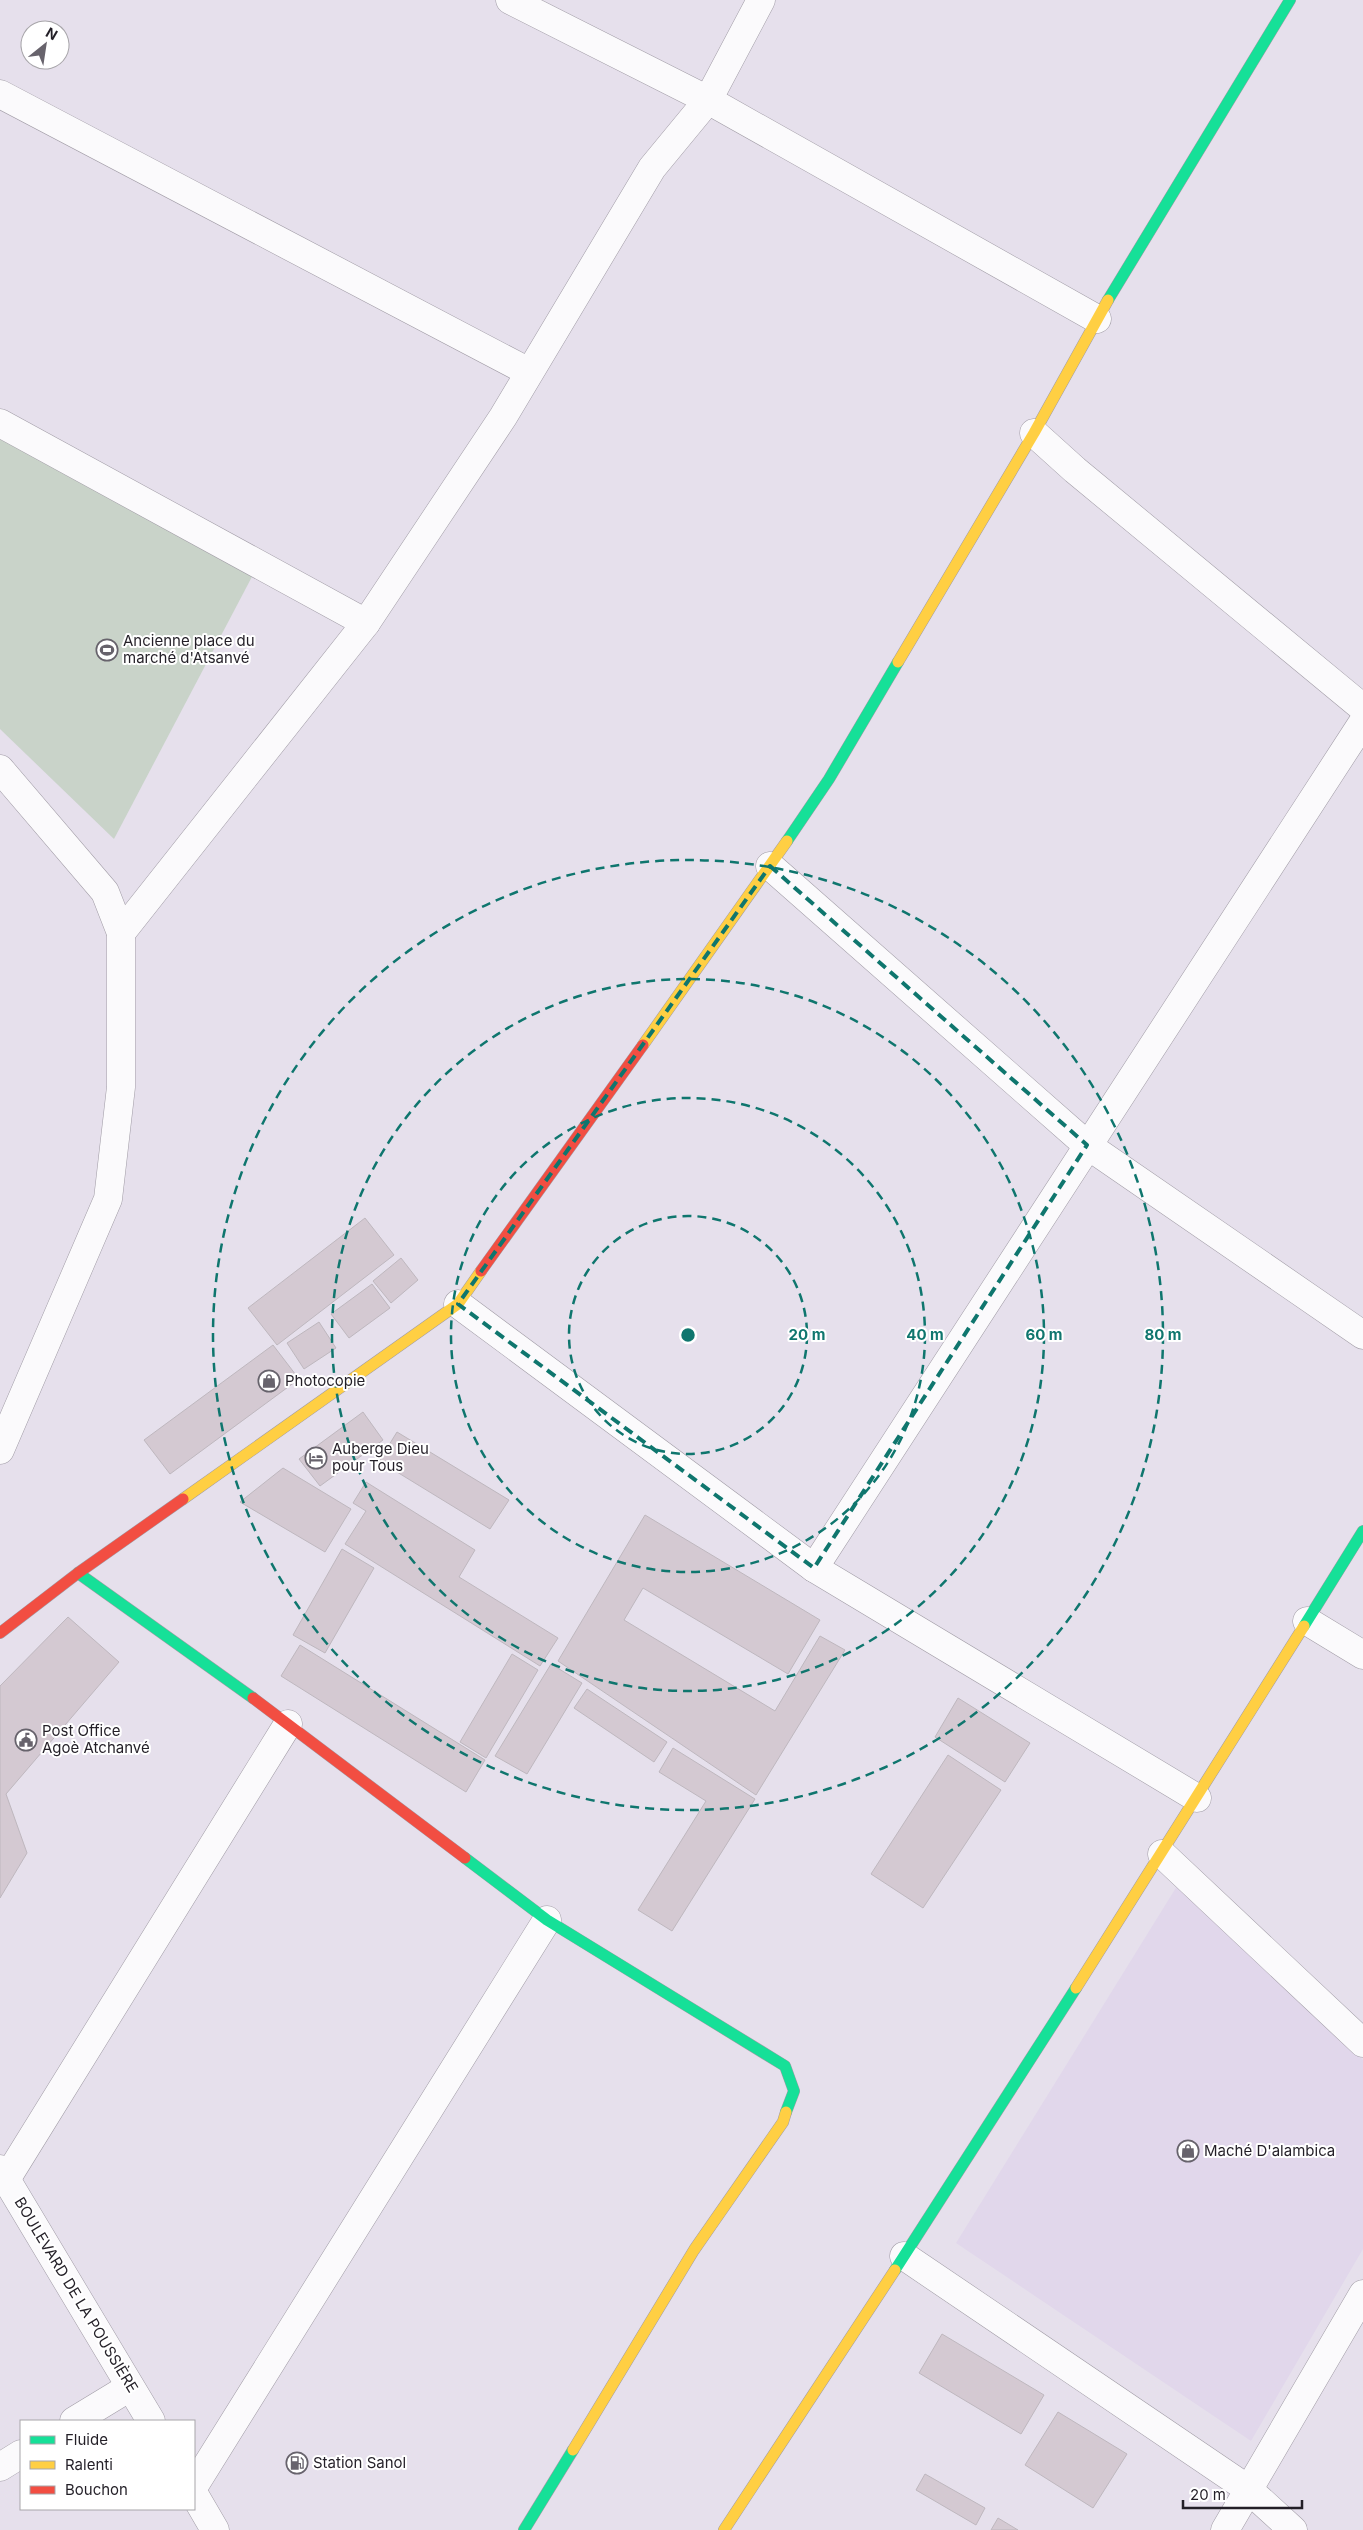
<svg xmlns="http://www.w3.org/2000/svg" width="1363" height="2530" font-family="Inter,sans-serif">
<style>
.built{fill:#e1d7eb}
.green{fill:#c9d3c9}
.building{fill:#d4c9d2;stroke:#beb7be}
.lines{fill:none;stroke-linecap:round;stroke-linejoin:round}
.street-casing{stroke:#a19ca6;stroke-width:29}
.fast-casing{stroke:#a19ca6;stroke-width:12}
.slow-casing{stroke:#a19ca6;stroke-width:12}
.jam-casing{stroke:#a19ca6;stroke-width:12}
.street{stroke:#fbfafc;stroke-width:28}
.fast{stroke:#16e098;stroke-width:11}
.slow{stroke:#ffcf43;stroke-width:11}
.jam{stroke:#f24e42;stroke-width:11}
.marked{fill:none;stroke:#0f766e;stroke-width:4;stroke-dasharray:10 6;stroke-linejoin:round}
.ring{fill:none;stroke:#0f766e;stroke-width:2.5;stroke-dasharray:9 6}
.labels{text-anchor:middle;stroke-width:4;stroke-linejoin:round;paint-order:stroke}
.poi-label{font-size:15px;fill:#231f27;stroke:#fff;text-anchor:start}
.street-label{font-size:15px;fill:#231f27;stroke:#fff}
.centre{fill:#0f766e;stroke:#fff;stroke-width:2.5}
.ring-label{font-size:15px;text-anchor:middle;font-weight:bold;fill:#0f766e;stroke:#fff;stroke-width:4;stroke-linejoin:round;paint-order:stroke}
</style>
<rect width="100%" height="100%" fill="#e6e0ec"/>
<!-- built -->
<polygon class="built" points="1177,1886 1363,2060 1363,2249 1251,2441 956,2243"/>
<!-- green -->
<polygon class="green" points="0,436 255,571 114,839 0,729"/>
<!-- building -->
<g class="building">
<polygon points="365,1218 394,1255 277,1345 248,1308"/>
<polygon points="401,1258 418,1280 391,1303 373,1281"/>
<polygon points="372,1284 390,1308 349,1338 331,1314"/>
<polygon points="319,1322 336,1348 304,1369 287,1343"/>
<polygon points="273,1345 299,1379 170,1474 144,1440"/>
<polygon points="363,1412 383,1440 320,1486 299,1459"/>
<polygon points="397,1432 509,1500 490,1529 379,1461"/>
<polygon points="283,1468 351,1509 325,1552 240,1502"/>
<polygon points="366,1482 475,1550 459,1577 558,1638 540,1666 345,1544 366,1511 353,1503"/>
<polygon points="645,1515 820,1620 788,1674 643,1588 624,1620 775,1711 820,1636 845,1650 756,1795 558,1661"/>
<polygon points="342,1549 374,1568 325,1653 293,1635"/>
<polygon points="68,1617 119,1662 6,1794 27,1853 0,1898 0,1686"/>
<polygon points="300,1645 485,1760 466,1792 281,1676"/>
<polygon points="512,1654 538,1670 486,1758 460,1742"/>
<polygon points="551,1664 582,1683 527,1774 495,1756"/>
<polygon points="587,1689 667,1742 654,1762 574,1708"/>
<polygon points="958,1698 1030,1743 1005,1782 935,1737"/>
<polygon points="673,1748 755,1799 672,1931 638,1910 706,1801 659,1772"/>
<polygon points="948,1755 1001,1790 923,1908 871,1874"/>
<polygon points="942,2334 1044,2395 1021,2434 919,2373"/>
<polygon points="1058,2412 1127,2454 1093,2508 1025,2465"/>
<polygon points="925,2474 985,2508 976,2525 916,2490"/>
<polygon points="998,2518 1018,2530 991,2530"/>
</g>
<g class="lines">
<!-- street casing -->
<g class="street-casing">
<g id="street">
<polyline points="510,0 708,100 1097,319"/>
<polyline points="0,94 529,372"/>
<polyline points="0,423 366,623"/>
<polyline points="1034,433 1075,470 1363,708"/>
<polyline points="0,769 105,892 121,933 121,1087 108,1199 0,1450"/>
<polyline points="770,866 1087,1145 1363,1335"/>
<polyline points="121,933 366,623 503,417 652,168 708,100 761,0"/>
<polyline points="458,1304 814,1568 1197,1798"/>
<polyline points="814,1568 1363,722"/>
<polyline points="1307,1621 1363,1655"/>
<polyline points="1162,1854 1363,2043"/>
<polyline points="0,2169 151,2421"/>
<polyline points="7,2178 288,1724"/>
<polyline points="904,2256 1248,2489 1293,2530"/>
<polyline points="74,2421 130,2387"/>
<polyline points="0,2467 21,2454"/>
<polyline points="194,2486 547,1920"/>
<polyline points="194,2494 215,2530"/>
<polyline points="1225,2530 1363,2294"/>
</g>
</g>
<!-- fast casing -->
<g class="fast-casing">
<g id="fast">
<polyline points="1108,300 1290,0"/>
<polyline points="787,841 829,779 898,662"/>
<polyline points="78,1573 253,1698"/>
<polyline points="1304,1626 1363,1531"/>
<polyline points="465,1858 547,1920 785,2066 794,2091 786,2112"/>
<polyline points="895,2270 1076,1988"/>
<polyline points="524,2530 573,2450"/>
</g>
</g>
<!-- slow casing -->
<g class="slow-casing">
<g id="slow">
<polyline points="898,662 1034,433 1108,300"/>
<polyline points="643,1045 787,841"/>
<polyline points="183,1499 458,1304 481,1271"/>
<polyline points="1076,1988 1304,1626"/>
<polyline points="573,2450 694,2250 783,2122 786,2112"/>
<polyline points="724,2530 895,2270"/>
</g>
</g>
<!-- jam casing -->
<g class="jam-casing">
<g id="jam">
<polyline points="481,1271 643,1045"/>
<polyline points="0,1633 78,1573 183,1499"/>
<polyline points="253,1698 465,1858"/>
</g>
</g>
<!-- street -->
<use href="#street" class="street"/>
<!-- fast -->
<use href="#fast" class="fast"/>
<!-- slow -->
<use href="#slow" class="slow"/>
<!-- jam -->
<use href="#jam" class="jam"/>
</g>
<!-- marked area -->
<path class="marked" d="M770,866l317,279 -273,423 -356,-264z"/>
<!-- distance rings -->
<g class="ring">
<circle cx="688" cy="1335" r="119"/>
<circle cx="688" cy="1335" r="237"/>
<circle cx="688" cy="1335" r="356"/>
<circle cx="688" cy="1335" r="475"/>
</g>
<!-- icons -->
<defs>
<g id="stadium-ring" transform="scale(1.125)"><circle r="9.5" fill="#fff" stroke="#67636c" stroke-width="1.5"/><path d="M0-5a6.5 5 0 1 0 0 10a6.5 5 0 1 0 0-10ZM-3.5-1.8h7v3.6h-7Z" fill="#67636c"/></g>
<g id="shop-ring" transform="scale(1.125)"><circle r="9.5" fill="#fff" stroke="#67636c" stroke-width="1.5"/><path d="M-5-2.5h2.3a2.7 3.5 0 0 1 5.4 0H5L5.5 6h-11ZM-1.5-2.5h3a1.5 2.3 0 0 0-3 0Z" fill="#67636c"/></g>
<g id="hotel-ring" transform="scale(1.125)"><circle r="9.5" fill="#fff" stroke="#67636c" stroke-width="1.5"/><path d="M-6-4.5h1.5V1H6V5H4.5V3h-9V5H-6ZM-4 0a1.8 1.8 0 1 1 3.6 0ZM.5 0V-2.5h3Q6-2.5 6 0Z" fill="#67636c"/></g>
<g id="civic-ring" transform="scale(1.125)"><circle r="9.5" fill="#fff" stroke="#67636c" stroke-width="1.5"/><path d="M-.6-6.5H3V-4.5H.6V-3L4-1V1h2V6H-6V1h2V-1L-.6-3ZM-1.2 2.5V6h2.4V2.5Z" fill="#67636c"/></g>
<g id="fuel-ring" transform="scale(1.125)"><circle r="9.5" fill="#fff" stroke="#67636c" stroke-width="1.5"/><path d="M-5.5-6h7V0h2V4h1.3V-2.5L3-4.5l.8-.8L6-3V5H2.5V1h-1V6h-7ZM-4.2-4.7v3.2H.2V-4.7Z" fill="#67636c"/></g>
</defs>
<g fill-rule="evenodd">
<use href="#stadium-ring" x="107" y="650"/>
<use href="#shop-ring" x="269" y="1381"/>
<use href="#hotel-ring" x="316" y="1458"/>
<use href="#civic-ring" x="26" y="1740"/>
<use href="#shop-ring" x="1188" y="2151"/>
<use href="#fuel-ring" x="297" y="2463"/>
</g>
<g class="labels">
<!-- poi labels -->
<g class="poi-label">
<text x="123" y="646">Ancienne place du<tspan x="123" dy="17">marché d'Atsanvé</tspan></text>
<text x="285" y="1386">Photocopie</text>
<text x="332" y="1454">Auberge Dieu<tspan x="332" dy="17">pour Tous</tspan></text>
<text x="42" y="1736">Post Office<tspan x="42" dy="17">Agoè Atchanvé</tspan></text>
<text x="1204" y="2156">Maché D'alambica</text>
<text x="313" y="2468">Station Sanol</text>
</g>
<!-- street labels -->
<g class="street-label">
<text transform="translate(76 2295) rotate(59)" y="5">BOULEVARD DE LA POUSSIÈRE</text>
</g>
</g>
<circle cx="688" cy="1335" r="8" class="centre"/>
<g class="ring-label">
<text x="807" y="1340">20 m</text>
<text x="925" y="1340">40 m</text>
<text x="1044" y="1340">60 m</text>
<text x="1163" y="1340">80 m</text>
</g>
<!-- legend -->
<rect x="20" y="2420" width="175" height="90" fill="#ffffff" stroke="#a7a5a9"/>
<rect x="30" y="2436" width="25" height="8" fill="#16e098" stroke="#a7a5a9"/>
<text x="65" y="2445" font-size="15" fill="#231f27">Fluide</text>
<rect x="30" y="2461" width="25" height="8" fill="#ffcf43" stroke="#a7a5a9"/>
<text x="65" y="2470" font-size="15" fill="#231f27">Ralenti</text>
<rect x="30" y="2486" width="25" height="8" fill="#f24e42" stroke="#a7a5a9"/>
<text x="65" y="2495" font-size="15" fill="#231f27">Bouchon</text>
<!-- north arrow -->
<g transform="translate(45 45) rotate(30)"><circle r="24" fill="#ffffff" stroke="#a7a5a9"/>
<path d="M0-4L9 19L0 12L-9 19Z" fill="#67636c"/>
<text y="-8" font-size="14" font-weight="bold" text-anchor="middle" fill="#231f27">N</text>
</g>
<!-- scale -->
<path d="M1183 2500v8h119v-8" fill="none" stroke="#231f27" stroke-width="2.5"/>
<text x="1190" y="2500" font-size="15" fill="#231f27" stroke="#ffffff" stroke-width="4" paint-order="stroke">20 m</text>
</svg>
